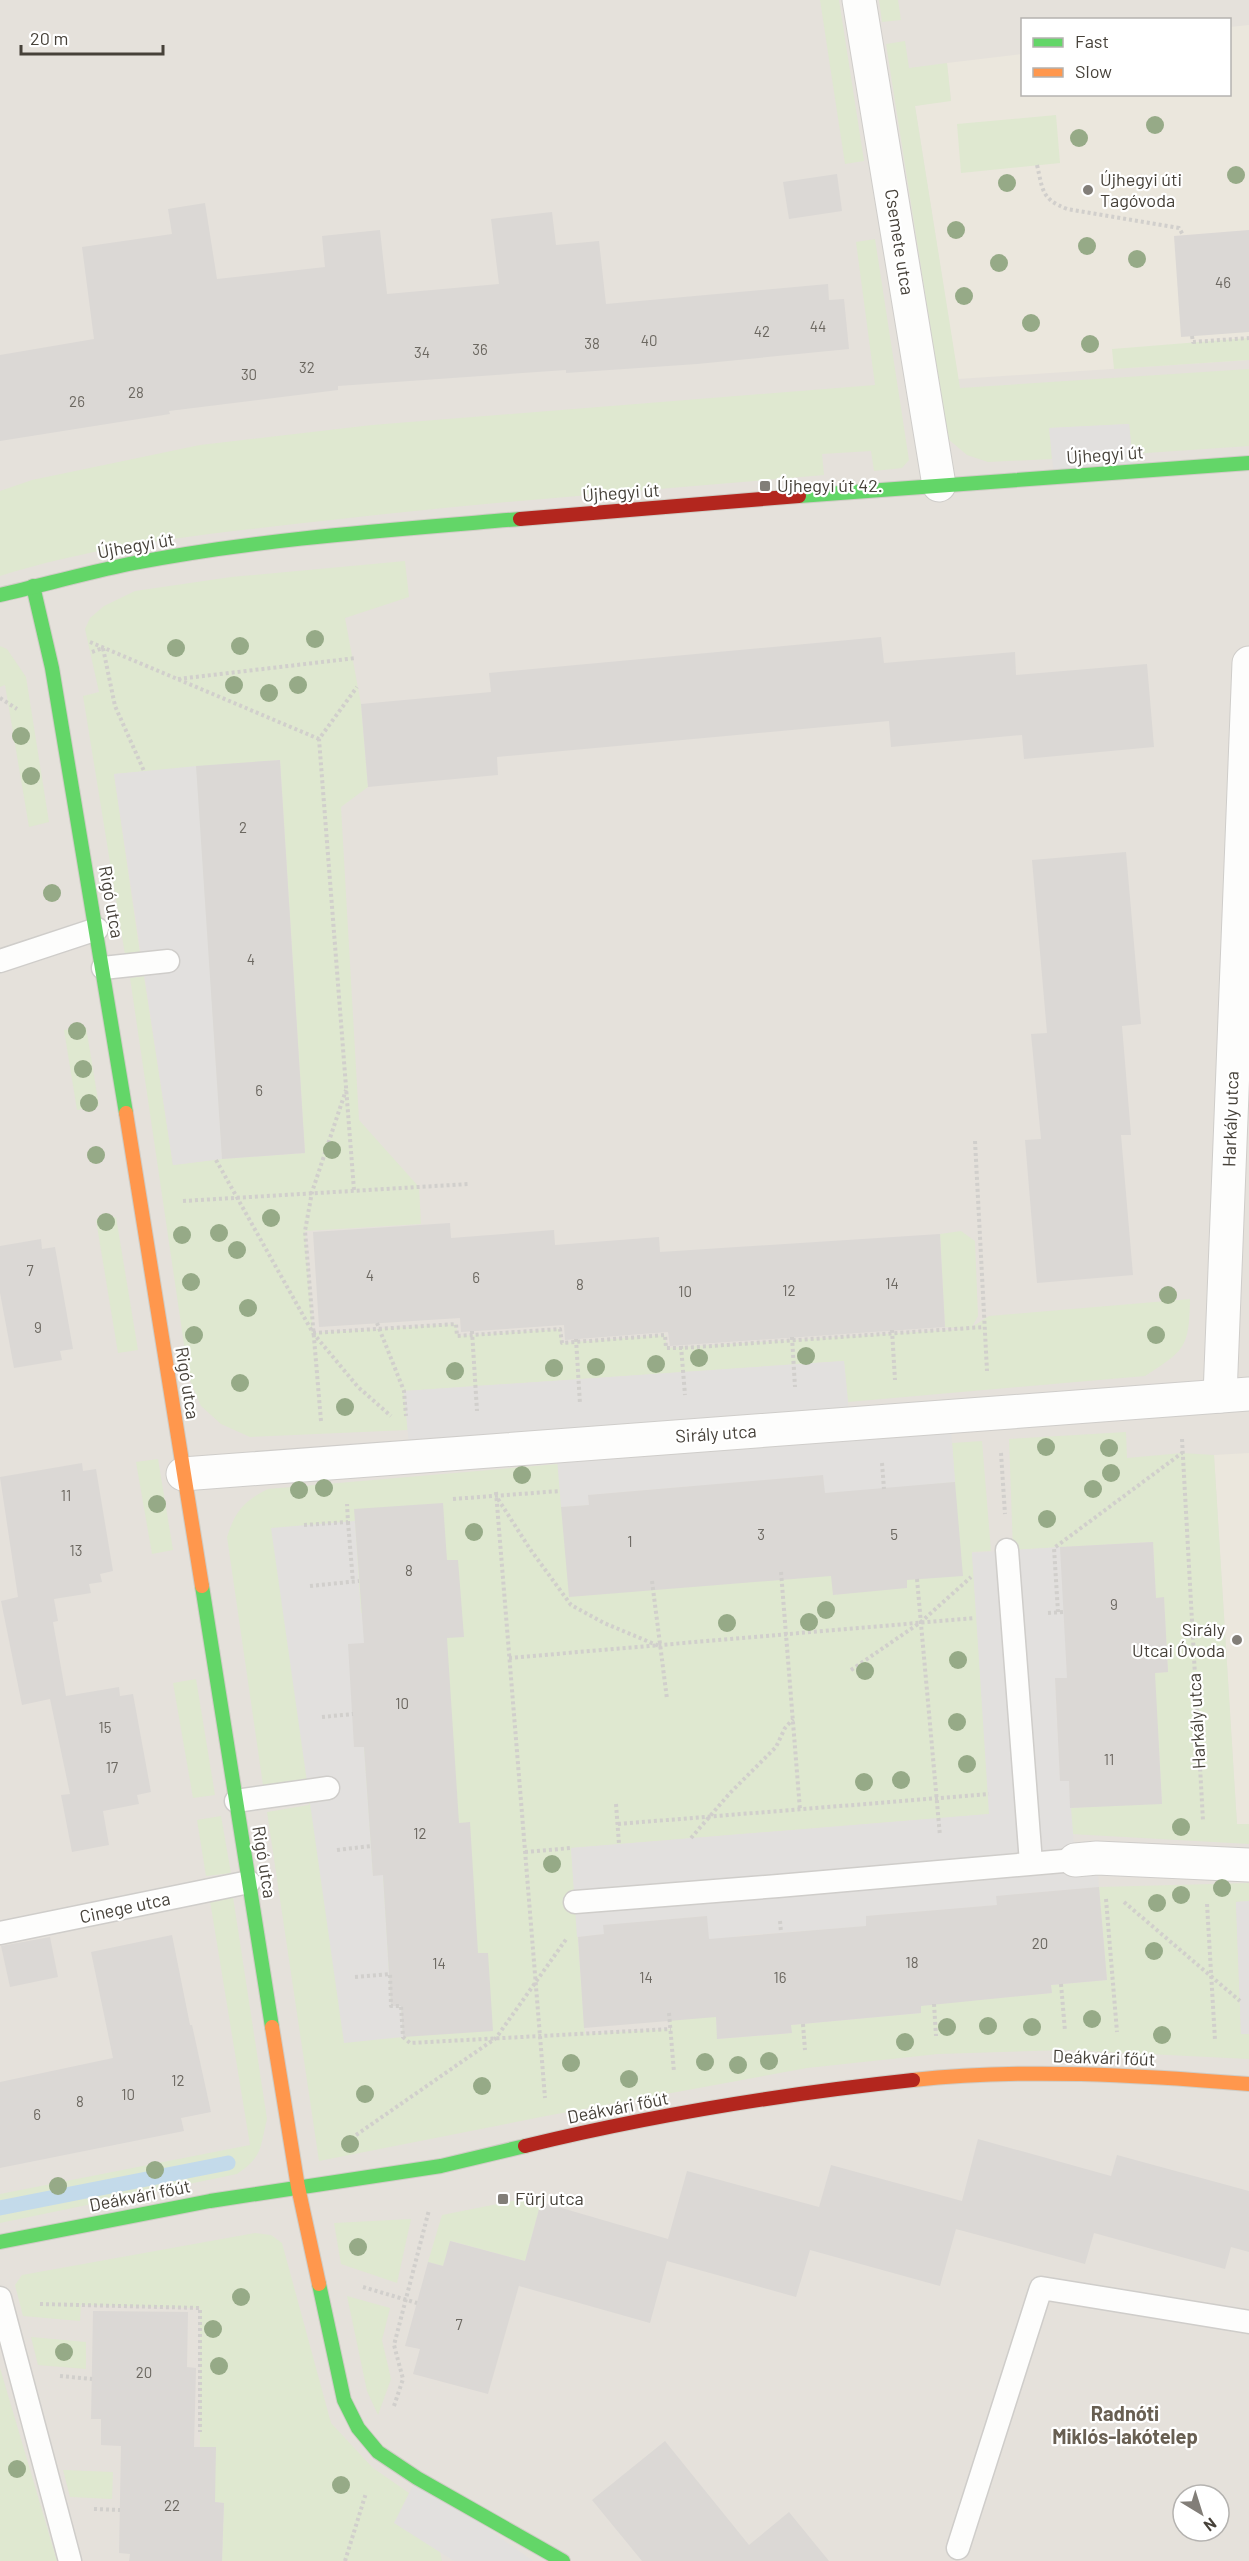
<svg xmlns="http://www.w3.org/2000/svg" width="1249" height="2561" font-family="Barlow,sans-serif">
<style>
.residential{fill:#e5e1db;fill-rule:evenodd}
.education{fill:#ebe7dd}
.green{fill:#dfe8d0}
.parking{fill:#e2e0de}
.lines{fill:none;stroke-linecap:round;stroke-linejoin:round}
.stream{stroke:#c3daea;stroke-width:15}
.building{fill:#dbd8d5}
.lane-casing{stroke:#cfcdca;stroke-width:25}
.street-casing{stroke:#cfcdca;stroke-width:35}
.fast-casing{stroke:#cfccc5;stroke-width:16}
.slow-casing{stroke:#cfccc5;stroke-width:16}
.jam-casing{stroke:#cfccc5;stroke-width:16}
.path{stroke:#d1cfcc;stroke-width:4;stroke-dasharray:3 3;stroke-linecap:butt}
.lane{stroke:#fdfdfc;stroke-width:22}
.street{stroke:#fdfdfc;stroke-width:33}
.fast{stroke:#63d668;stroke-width:14}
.slow{stroke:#ff974d;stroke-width:14}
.jam{stroke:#b3261e;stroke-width:14}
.tree{fill:#96aa87}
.poi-dot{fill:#827e78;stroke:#fff;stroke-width:2}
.labels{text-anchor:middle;stroke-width:4.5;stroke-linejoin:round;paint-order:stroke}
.number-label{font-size:15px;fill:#6c6861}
.poi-label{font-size:18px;fill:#464139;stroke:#fff;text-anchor:start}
.street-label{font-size:18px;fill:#464139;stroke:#fff}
.neighbourhood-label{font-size:20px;font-weight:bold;fill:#685f52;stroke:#fff}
</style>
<rect width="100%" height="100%" fill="#f1efed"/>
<!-- residential -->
<path class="residential" d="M0,0h1249v2561h-1249zM1022,20h208v74h-208zM1183,2495h36v36h-36z"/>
<!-- education -->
<g class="education">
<polygon points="1249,25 1249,360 958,379 915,106 951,100 947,63 1022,54 1022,94 1230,94 1230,27"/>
<polygon points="1249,1453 1249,1824 1237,1825 1214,1455"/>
</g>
<!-- green -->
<g class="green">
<polygon points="820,0 839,0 864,161 845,164"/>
<polygon points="879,0 898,0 901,20 882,22"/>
<polygon points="905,41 909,68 947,63 951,101 915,106 960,388 1249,369 1249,446 1132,454 1129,424 1050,428 1052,459 988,462 967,455 948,439 886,44"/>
<polygon points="1056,115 1060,163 961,173 957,124"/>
<path d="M875,239l34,221 -7,8 -28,3 -3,-20 -49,3 2,21c-170,15 -341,27 -511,47 -105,12 -213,22 -313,54v-85l32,-11 168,-35 172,-20 503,-40 -19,-143z"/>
<polygon points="1249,338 1249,360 1114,369 1112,349"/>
<path d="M405,561l4,36 -64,21 16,86 7,83 -27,20 18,313 60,67 2,37 -116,7 8,102 143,-9 2,12 102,-7 2,14 103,-8 2,13 296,-19 -18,-2 -5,-93 21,-3 14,10 3,75 -6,11 17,-11 201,-17c-1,48 -4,51 -45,77l-297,26 -4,-41 -440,30 4,39 -158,7 -29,-13 -20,-18 -12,-28 -59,-400 14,-2 29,189 49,-6 83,-6 -25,-393 -166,14 26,179 -15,2 -42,-259 16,-4 -14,-63 5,-11 14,-12 31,-15 96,-14z"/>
<polygon points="0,646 7,649 26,677 49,822 29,827 5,685 0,687"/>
<polygon points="86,1027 99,1106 77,1110 64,1030"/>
<polygon points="116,1217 138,1350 118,1353 96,1220"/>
<polygon points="1126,1432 1127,1458 1182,1453 1214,1455 1237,1824 1249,1824 1249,1844 1071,1834 1070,1808 1162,1803 1158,1729 1148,1673 1168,1672 1164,1598 1156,1598 1153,1542 1013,1550 1009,1439"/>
<path d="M982,1441l9,110 -19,1 18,262 -419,34 14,186 85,-5 -1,-16 46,-4 3,30 73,-6v-8l130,-12v-8l131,-12 -1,-8 56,-5 -8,-93 150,-4v18l-13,1 5,131 8,1v25l-183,-9 -128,4 -131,14 -261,48 -227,45 -52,-349 42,-7 -3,-25 -43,5 -36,-248c9,-27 16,-35 41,-48l290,-25 4,43 393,-25 -3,-39z"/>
<polygon points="158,1459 173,1550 152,1554 136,1462"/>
<polygon points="196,1679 215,1795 193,1798 173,1683"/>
<polygon points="221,1816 231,1873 206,1876 197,1820"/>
<path d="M233,1897l34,222c-7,28 -4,38 -30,55l-237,49v-29l250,-49 -40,-244z"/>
<polygon points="543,2195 525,2261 451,2241 443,2266 428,2262 442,2215"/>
<polygon points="411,2219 397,2283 341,2264 334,2223"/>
<polygon points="255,2233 271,2235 282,2243 331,2423 373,2468 409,2493 395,2523 440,2552 442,2561 222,2561 224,2503 215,2502 215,2447 200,2447 200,2308 81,2305 80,2321 23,2316 15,2285 22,2275"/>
<polygon points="347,2296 390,2308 382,2340 391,2379 378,2415 367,2391"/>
<polygon points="31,2337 86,2342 86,2369 38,2365"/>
<polygon points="0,2368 57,2561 0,2561"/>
<polygon points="63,2470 113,2472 112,2499 70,2497"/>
</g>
<!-- parking -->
<g class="parking">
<polygon points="1129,424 1134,471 1054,477 1049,428"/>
<polygon points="197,766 222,1159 173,1165 114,774"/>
<polygon points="844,1361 850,1424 950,1416 955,1482 884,1489 825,1503 823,1475 720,1484 691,1495 690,1486 588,1495 589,1505 561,1507 556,1446 410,1457 404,1391"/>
<polygon points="355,1521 361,1613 371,1613 354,1747 364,1747 373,1875 383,1875 391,2006 401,2006 403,2037 344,2043 271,1528"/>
<polygon points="1060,1547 1076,1677 1055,1679 1060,1781 1069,1781 1075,1859 1097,1858 1099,1887 997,1896 997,1905 866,1916 866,1926 736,1936 737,1946 709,1948 706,1916 648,1921 604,1934 577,1937 571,1848 989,1814 972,1553"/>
<polygon points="1249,1901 1249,2034 1241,2034 1236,1902"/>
<polygon points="417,2478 533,2561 454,2561 394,2523"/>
</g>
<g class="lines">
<!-- stream -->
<polyline class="stream" points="0,2208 228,2163"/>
</g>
<!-- building -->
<g class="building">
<polygon points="837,174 842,211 789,219 783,182"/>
<polygon points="205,203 217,279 325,267 322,236 380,230 387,294 499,284 491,219 552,212 556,245 599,241 606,304 828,284 829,300 844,299 849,349 697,364 566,373 566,370 338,386 338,390 169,411 170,414 0,441 0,355 94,339 82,247 172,234 168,209"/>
<polygon points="1249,230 1249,332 1181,337 1174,236"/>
<polygon points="881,637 884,663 1015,652 1016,675 1147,664 1154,747 1024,759 1022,735 891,747 889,721 497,757 498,775 368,787 361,704 491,692 489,673"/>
<polygon points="280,760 305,1153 222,1159 196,766"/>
<polygon points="1126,852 1141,1024 1122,1026 1131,1135 1121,1135 1133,1275 1037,1283 1025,1140 1041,1139 1031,1034 1047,1033 1032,860"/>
<polygon points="450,1223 451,1238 554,1230 555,1245 659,1237 660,1252 940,1234 945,1327 670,1346 668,1332 565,1340 564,1325 461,1332 460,1318 319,1327 313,1232"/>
<polygon points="41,1239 42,1249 55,1247 73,1349 60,1351 62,1360 14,1368 0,1293 0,1246"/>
<polygon points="82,1463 83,1471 96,1469 113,1571 100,1574 102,1582 89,1584 91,1593 54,1599 58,1621 53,1622 66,1696 119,1687 120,1696 133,1694 151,1792 137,1795 139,1804 103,1811 109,1845 72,1852 61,1795 70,1794 50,1699 22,1705 1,1601 18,1597 0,1477"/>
<polygon points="823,1475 825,1493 955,1482 963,1576 907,1580 907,1588 833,1595 831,1576 569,1597 561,1507 589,1505 588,1495"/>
<polygon points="443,1503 447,1560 458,1560 464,1637 447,1638 459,1823 470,1822 478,1953 488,1953 493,2031 403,2037 401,2006 391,2006 383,1875 373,1876 364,1747 354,1747 348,1644 364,1643 354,1509"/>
<polygon points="1153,1542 1156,1598 1164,1597 1168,1672 1155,1673 1162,1804 1070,1808 1069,1781 1060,1781 1055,1678 1067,1678 1060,1547"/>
<polygon points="1099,1887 1107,1980 1051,1985 1052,1993 921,2006 921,2013 791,2025 792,2033 717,2039 716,2017 584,2028 578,1937 604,1934 603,1925 707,1916 709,1939 866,1926 866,1916 997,1905 996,1896"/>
<polygon points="172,1935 190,2025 192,2025 211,2112 181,2118 184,2131 0,2168 0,2082 113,2058 91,1952"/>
<polygon points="50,1937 58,1977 10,1987 1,1946"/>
<polygon points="978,2139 1111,2176 1117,2155 1249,2191 1249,2252 1231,2247 1225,2269 1094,2233 1085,2264 956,2229 940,2286 810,2250 796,2297 667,2261 650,2323 519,2286 520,2282 488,2394 413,2374 420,2349 405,2346 428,2262 443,2266 450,2241 525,2261 541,2202 668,2239 687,2171 819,2207 831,2165 962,2201"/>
<polygon points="93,2311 188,2312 187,2367 196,2368 194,2447 216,2447 215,2502 224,2503 222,2561 129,2561 130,2554 119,2553 121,2446 101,2445 101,2419 91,2419"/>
<polygon points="665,2441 749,2545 789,2512 829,2561 642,2561 592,2500"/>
</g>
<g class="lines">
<!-- lane casing -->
<g class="lane-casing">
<g id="lane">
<polyline points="0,961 97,929"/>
<polyline points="103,968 168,961"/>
<polyline points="1007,1550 1031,1863"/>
<polyline points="236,1801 328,1788"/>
<polyline points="575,1902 778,1886 1075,1860"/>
<polyline points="0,1933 249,1882"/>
<polyline points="0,2298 70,2561"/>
<polyline points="958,2548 1041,2288 1249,2322"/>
</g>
</g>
<!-- street casing -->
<g class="street-casing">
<g id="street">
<polyline points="859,0 939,485"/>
<polyline points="1220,1396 1249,663"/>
<polyline points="183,1474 1249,1394"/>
<polyline points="1075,1860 1097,1858 1249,1865"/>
</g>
</g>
<!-- fast casing -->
<g class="fast-casing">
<g id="fast">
<polyline points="799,496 1249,463"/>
<polyline points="33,586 52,668 126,1113"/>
<path d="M0,595c43,-10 86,-22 129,-31 128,-25 260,-34 391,-45"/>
<polyline points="202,1586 272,2027"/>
<polyline points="0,2242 210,2201 441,2166 525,2146"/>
<polyline points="319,2284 344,2400 358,2428 378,2452 417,2478 563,2561"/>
</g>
</g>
<!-- slow casing -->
<g class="slow-casing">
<g id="slow">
<polyline points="126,1113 202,1586"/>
<polyline points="272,2027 298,2187 319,2284"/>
<path d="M913,2080c112,-12 224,-5 336,4"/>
</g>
</g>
<!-- jam casing -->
<g class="jam-casing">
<g id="jam">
<polyline points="520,519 799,496"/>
<path d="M525,2146c127,-31 258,-52 388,-66"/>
</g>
</g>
<!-- path -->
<g class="path">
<path d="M1037,165c6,25 4,34 30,44l112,19 4,7"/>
<polyline points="1192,336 1193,342 1249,338"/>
<polyline points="90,642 319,739"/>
<polyline points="92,652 103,648 115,706 144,771"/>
<polyline points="178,679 356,658"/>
<polyline points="0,698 17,709"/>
<polyline points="975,1141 987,1371"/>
<polyline points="216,1160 313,1333 358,1387 391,1416"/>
<polyline points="354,1190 319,739 357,687"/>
<polyline points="183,1201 469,1184"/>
<polyline points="377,1323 404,1391 406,1416"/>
<polyline points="892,1330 895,1380"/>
<polyline points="472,1331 477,1411"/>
<polyline points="313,1333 456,1324 457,1336 560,1329 562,1343 665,1335 666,1348 682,1348 984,1327"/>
<polyline points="792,1337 795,1387"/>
<polyline points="576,1339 580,1404"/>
<polyline points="681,1346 685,1395"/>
<polyline points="321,1421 305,1231 312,1192 346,1090"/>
<polyline points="1182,1439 1203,1821"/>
<polyline points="1001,1453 1005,1514"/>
<polyline points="882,1463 884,1489"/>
<polyline points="496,1492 545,2098"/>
<polyline points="453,1499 560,1491"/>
<polyline points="498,1499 530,1549 571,1605 604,1623 659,1646"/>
<polyline points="348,1522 353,1582"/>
<polyline points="304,1525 348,1522 347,1504"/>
<polyline points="781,1572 800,1810"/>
<polyline points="917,1579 940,1836"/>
<polyline points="652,1581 667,1699"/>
<polyline points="310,1586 359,1581"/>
<polyline points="1058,1612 1054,1548 1182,1453"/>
<polyline points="1048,1613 1064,1612"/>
<polyline points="509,1658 975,1618"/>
<polyline points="851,1670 921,1622 971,1577"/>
<polyline points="322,1717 353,1714"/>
<polyline points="616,1804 619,1844"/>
<polyline points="618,1824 989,1794"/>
<polyline points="691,1838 730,1793 776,1747 785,1728 793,1719"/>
<polyline points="337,1850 371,1846"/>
<polyline points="525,1852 571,1848"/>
<polyline points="1106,1899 1117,2032"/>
<polyline points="1124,1902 1240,2001"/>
<polyline points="1207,1904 1215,2040"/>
<polyline points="780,1921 781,1932"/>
<polyline points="355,1977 390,1974 391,2006 401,2006 403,2037 410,2043 671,2029"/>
<polyline points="1061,1984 1065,2031"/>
<polyline points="934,2004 936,2036"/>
<polyline points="669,2013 674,2072"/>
<polyline points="803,2024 805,2050"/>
<polyline points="356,2135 496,2038 567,1938"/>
<polyline points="363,2287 417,2303"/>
<polyline points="40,2304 200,2308 200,2432"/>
<polyline points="60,2376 92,2379"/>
<polyline points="394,2406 403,2379 394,2345 429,2210"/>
<polyline points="94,2509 120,2510"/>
<polyline points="345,2561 366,2493"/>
</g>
<!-- lane -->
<use href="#lane" class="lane"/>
<!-- street -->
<use href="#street" class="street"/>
<!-- fast -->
<use href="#fast" class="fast"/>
<!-- slow -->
<use href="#slow" class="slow"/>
<!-- jam -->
<use href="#jam" class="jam"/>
</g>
<!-- trees -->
<g class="tree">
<circle cx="1155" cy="125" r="9"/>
<circle cx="1079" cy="138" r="9"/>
<circle cx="1236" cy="175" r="9"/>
<circle cx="1007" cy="183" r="9"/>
<circle cx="956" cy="230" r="9"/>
<circle cx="1087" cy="246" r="9"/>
<circle cx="1137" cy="259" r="9"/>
<circle cx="999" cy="263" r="9"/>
<circle cx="964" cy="296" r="9"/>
<circle cx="1031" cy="323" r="9"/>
<circle cx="1090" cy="344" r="9"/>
<circle cx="315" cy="639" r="9"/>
<circle cx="240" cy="646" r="9"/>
<circle cx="176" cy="648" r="9"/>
<circle cx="234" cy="685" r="9"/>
<circle cx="298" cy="685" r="9"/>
<circle cx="269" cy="693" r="9"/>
<circle cx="21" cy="736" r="9"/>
<circle cx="31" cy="776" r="9"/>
<circle cx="52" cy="893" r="9"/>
<circle cx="77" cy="1031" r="9"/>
<circle cx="83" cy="1069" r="9"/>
<circle cx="89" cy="1103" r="9"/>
<circle cx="332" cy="1150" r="9"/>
<circle cx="96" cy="1155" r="9"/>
<circle cx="271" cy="1218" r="9"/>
<circle cx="106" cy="1222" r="9"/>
<circle cx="219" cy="1233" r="9"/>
<circle cx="182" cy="1235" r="9"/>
<circle cx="237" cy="1250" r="9"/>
<circle cx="191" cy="1282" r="9"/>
<circle cx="1168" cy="1295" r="9"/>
<circle cx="248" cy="1308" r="9"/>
<circle cx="194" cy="1335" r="9"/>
<circle cx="1156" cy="1335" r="9"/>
<circle cx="806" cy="1356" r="9"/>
<circle cx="699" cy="1358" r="9"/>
<circle cx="656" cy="1364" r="9"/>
<circle cx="596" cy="1367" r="9"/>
<circle cx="554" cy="1368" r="9"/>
<circle cx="455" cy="1371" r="9"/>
<circle cx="240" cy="1383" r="9"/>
<circle cx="345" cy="1407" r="9"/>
<circle cx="1046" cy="1447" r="9"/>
<circle cx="1109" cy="1448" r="9"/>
<circle cx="1111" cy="1473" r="9"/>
<circle cx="522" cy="1475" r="9"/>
<circle cx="324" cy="1488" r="9"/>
<circle cx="1093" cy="1489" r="9"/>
<circle cx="299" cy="1490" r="9"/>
<circle cx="157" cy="1504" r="9"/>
<circle cx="1047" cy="1519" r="9"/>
<circle cx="474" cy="1532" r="9"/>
<circle cx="826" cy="1610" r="9"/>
<circle cx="809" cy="1622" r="9"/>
<circle cx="727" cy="1623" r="9"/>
<circle cx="958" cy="1660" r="9"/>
<circle cx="865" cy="1671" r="9"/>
<circle cx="957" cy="1722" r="9"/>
<circle cx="967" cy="1764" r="9"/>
<circle cx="901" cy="1780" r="9"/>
<circle cx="864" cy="1782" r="9"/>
<circle cx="1181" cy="1827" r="9"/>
<circle cx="552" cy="1864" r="9"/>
<circle cx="1222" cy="1888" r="9"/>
<circle cx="1181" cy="1895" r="9"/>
<circle cx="1157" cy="1903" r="9"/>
<circle cx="1154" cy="1951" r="9"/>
<circle cx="1092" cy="2019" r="9"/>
<circle cx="988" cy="2026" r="9"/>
<circle cx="947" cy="2027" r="9"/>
<circle cx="1032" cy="2027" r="9"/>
<circle cx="1162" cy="2035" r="9"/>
<circle cx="905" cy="2042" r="9"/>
<circle cx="769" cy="2061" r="9"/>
<circle cx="705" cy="2062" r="9"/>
<circle cx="571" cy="2063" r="9"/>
<circle cx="738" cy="2065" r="9"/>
<circle cx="629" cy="2079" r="9"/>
<circle cx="482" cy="2086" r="9"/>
<circle cx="365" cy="2094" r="9"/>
<circle cx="350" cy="2144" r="9"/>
<circle cx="155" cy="2170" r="9"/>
<circle cx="58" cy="2186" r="9"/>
<circle cx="358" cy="2247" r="9"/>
<circle cx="241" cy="2297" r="9"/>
<circle cx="213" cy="2329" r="9"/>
<circle cx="64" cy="2352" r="9"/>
<circle cx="219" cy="2366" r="9"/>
<circle cx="17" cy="2469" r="9"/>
<circle cx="341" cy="2485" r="9"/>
</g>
<!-- markers -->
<g class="poi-dot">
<circle cx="1088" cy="190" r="6"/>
<rect x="759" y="480" width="12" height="12" rx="3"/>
<circle cx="1237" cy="1640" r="6"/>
<rect x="497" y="2193" width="12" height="12" rx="3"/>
</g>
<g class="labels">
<!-- number labels -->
<g class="number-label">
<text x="1223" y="288">46</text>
<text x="818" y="332">44</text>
<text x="762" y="337">42</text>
<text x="649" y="346">40</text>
<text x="592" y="349">38</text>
<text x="480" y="355">36</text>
<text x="422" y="358">34</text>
<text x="307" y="373">32</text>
<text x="249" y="380">30</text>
<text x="136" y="398">28</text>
<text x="77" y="407">26</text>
<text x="243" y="833">2</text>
<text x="251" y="965">4</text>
<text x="259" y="1096">6</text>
<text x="30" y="1276">7</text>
<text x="370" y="1281">4</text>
<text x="476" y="1283">6</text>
<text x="892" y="1289">14</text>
<text x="580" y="1290">8</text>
<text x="789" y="1296">12</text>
<text x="685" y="1297">10</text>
<text x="38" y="1333">9</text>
<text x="66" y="1501">11</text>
<text x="761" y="1540">3</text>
<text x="894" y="1540">5</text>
<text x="630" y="1547">1</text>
<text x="76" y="1556">13</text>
<text x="409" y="1576">8</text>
<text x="1114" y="1610">9</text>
<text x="402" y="1709">10</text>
<text x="105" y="1733">15</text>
<text x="1109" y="1765">11</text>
<text x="112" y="1773">17</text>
<text x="420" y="1839">12</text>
<text x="1040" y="1949">20</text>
<text x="912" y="1968">18</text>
<text x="439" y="1969">14</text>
<text x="646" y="1983">14</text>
<text x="780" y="1983">16</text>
<text x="178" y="2086">12</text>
<text x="128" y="2100">10</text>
<text x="80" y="2107">8</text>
<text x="37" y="2120">6</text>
<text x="459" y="2330">7</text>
<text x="144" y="2378">20</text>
<text x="172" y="2511">22</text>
</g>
<!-- poi labels -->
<g class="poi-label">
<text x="1100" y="186">Újhegyi úti<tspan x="1100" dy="21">Tagóvoda</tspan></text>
<text x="777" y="492">Újhegyi út 42.</text>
<text x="1225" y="1636" text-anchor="end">Sirály<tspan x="1225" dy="21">Utcai Óvoda</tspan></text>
<text x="515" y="2205">Fürj utca</text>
</g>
<!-- street labels -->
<g class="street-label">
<text transform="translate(899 242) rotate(81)" y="6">Csemete utca</text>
<text transform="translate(1105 455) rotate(-4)" y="6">Újhegyi út</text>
<text transform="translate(621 493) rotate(-4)" y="6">Újhegyi út</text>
<text transform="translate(136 546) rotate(-10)" y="6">Újhegyi út</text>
<text transform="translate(111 902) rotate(80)" y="6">Rigó utca</text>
<text transform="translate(1231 1119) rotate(-88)" y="6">Harkály utca</text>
<text transform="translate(187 1383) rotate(81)" y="6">Rigó utca</text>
<text transform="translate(716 1434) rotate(-4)" y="6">Sirály utca</text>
<text transform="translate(1197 1721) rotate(-93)" y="6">Harkály utca</text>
<text transform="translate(264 1862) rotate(81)" y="6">Rigó utca</text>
<text transform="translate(125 1908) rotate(-12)" y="6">Cinege utca</text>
<text transform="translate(1104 2058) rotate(2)" y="6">Deákvári főút</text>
<text transform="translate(618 2108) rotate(-11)" y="6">Deákvári főút</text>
<text transform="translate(140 2196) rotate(-11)" y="6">Deákvári főút</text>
</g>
<!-- neighbourhood labels -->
<g class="neighbourhood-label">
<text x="1125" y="2421">Radnóti<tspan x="1125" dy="23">Miklós-lakótelep</tspan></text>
</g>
</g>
<!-- legend -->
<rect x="1021" y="18" width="210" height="78" fill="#ffffff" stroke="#b5b3b0" stroke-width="1.5"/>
<rect x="1033" y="38" width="30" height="9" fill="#63d668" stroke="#b5b3b0" stroke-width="1.5"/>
<text x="1075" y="48" font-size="18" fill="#464139">Fast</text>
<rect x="1033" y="68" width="30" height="9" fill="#ff974d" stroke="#b5b3b0" stroke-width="1.5"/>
<text x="1075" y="78" font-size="18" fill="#464139">Slow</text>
<!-- north arrow -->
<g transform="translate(1201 2513) rotate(142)"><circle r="28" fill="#ffffff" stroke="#b5b3b0" stroke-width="1.5"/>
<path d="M0-4.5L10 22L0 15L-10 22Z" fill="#827e78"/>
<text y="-9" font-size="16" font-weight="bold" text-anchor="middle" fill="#464139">N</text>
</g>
<!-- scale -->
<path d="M21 45v9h142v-9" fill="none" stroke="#464139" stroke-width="3"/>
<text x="30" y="45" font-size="18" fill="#464139" stroke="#ffffff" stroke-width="4.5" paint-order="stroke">20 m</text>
</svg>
